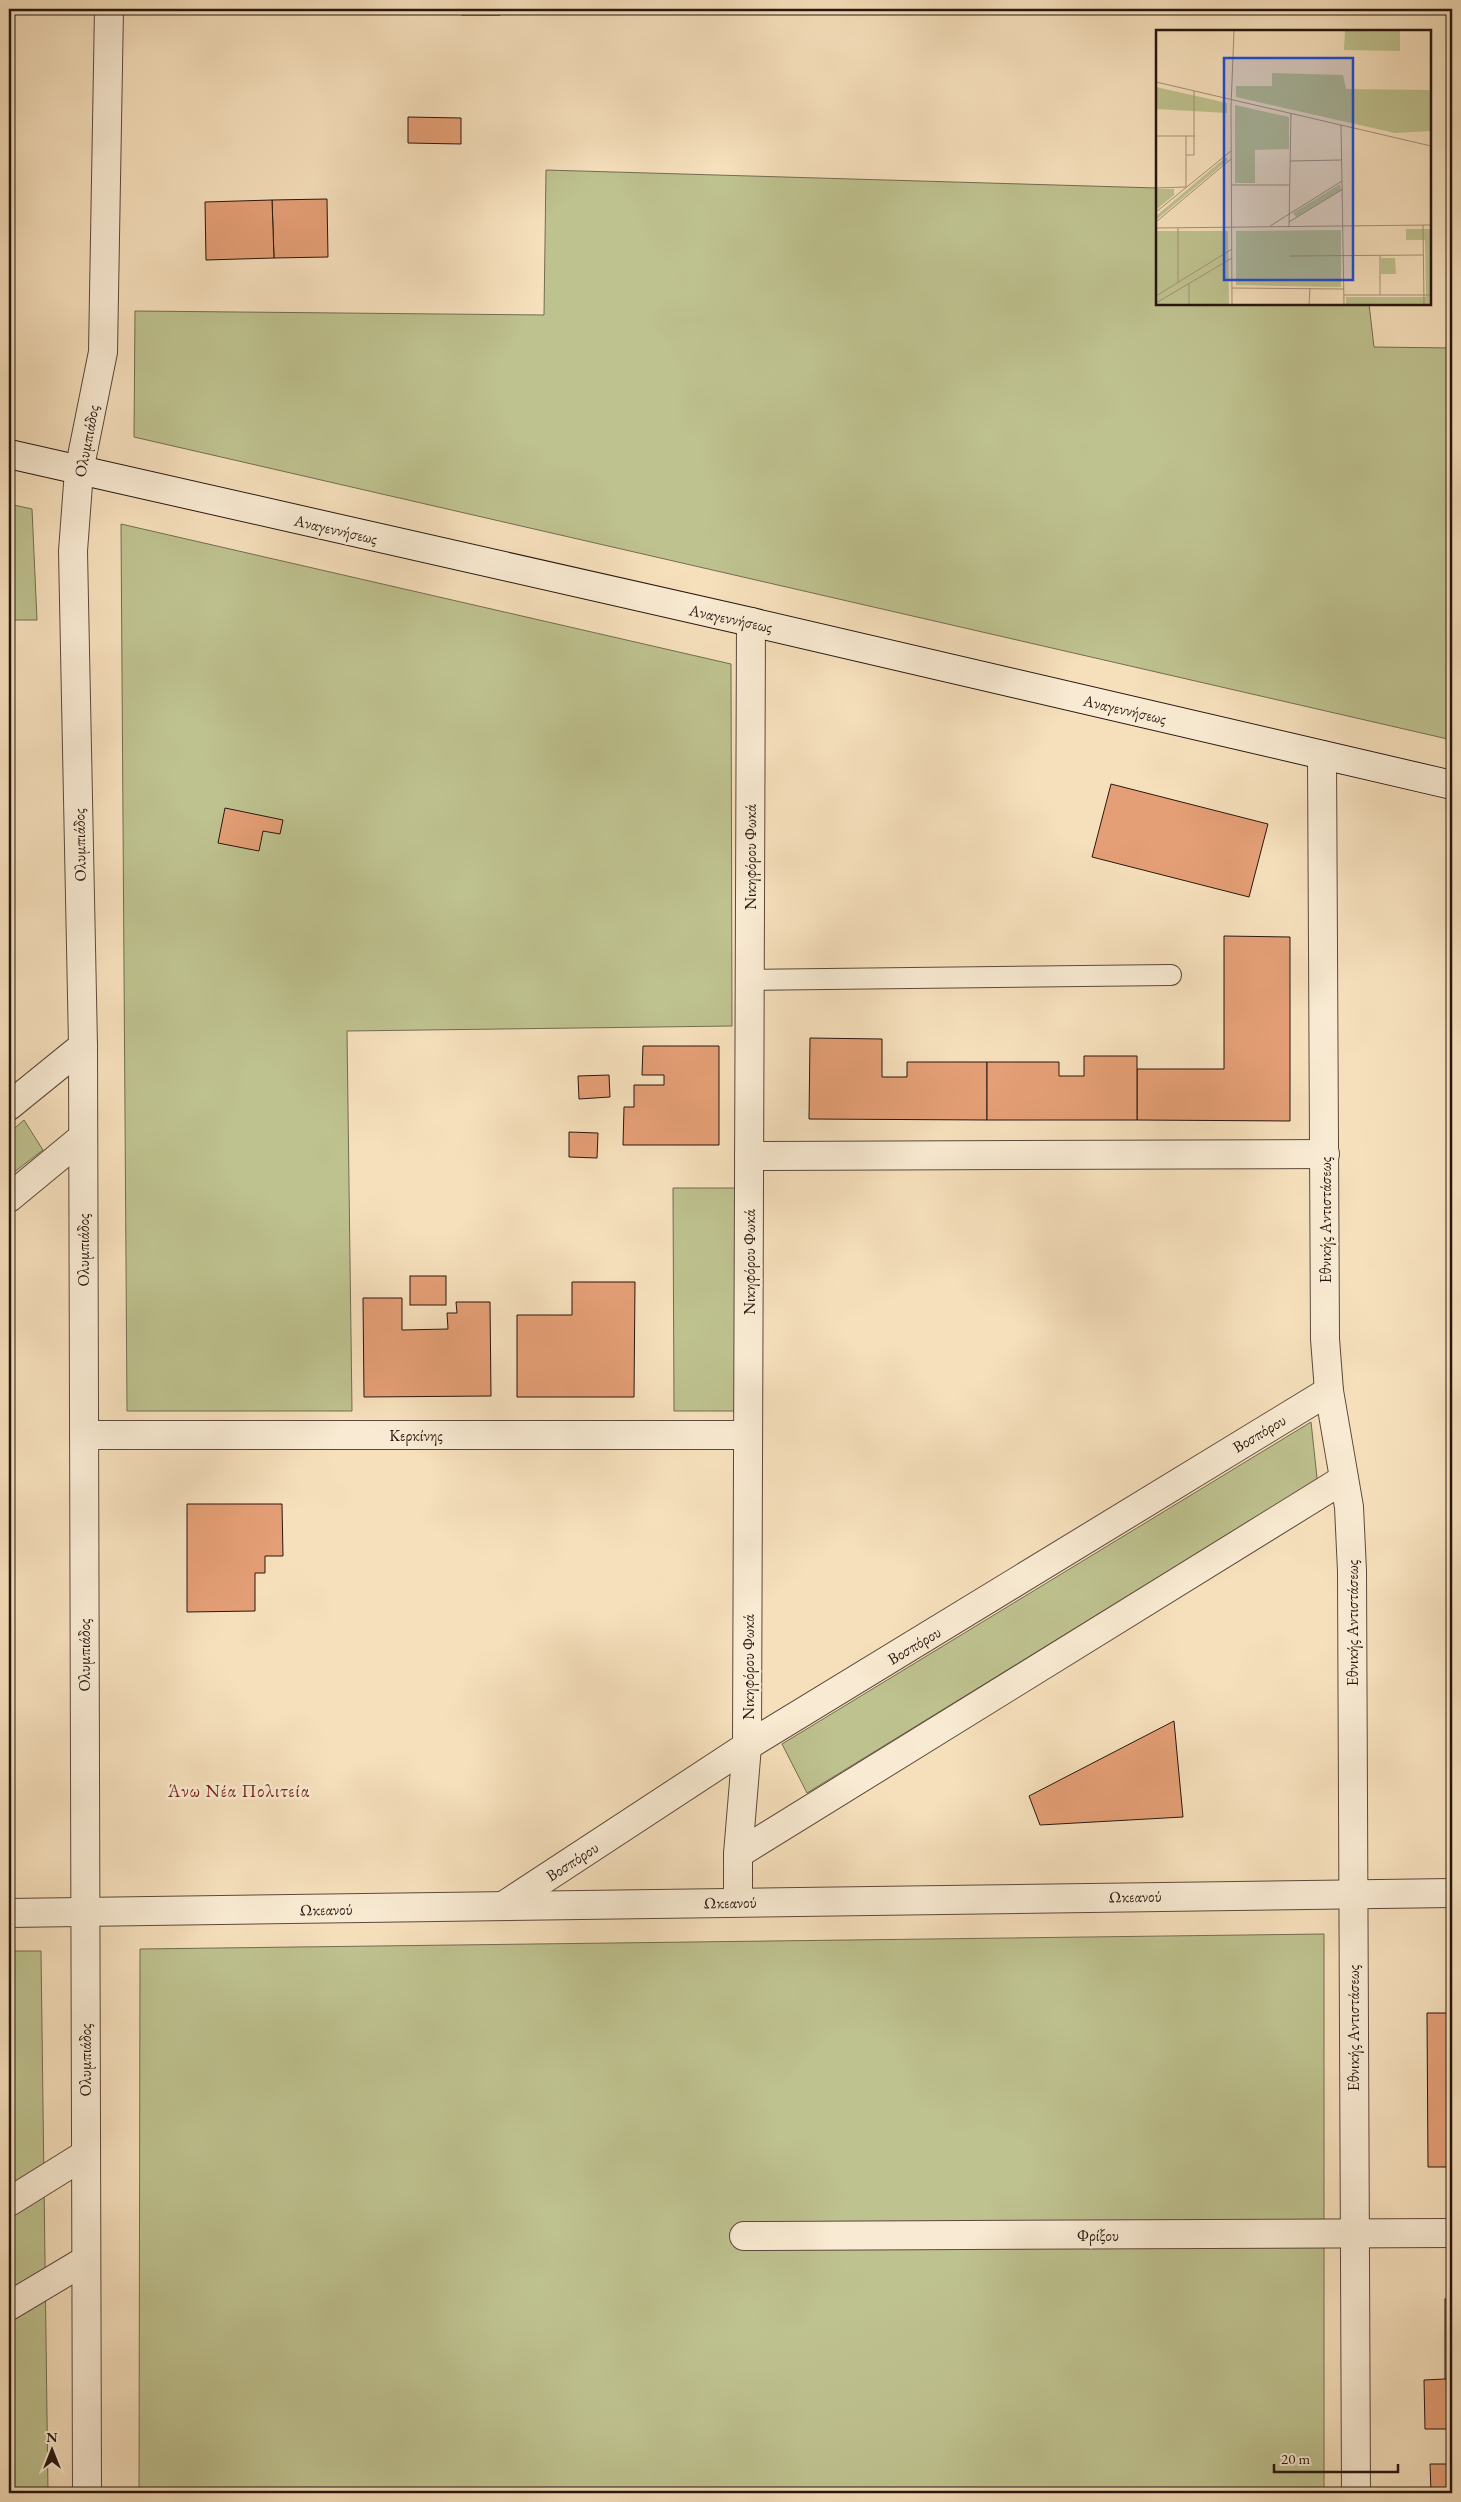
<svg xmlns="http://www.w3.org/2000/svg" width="1461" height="2502" font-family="'EB Garamond',serif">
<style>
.green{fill:#bec28f;stroke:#746c50}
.building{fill:#e59f76;stroke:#291710}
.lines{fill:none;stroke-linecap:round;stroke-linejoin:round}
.lane-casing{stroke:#5c493b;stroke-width:22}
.street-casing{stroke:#5c493b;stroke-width:30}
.secondary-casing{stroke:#291710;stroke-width:30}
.lane{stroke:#f9ebd3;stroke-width:20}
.street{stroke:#f9ebd3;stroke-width:28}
.secondary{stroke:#f9ebd3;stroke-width:28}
.labels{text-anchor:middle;stroke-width:5;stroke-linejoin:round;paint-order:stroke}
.street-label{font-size:16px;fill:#291710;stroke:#f9ebd3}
.neighbourhood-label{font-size:18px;letter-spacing:1px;fill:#7a1f14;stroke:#f9ebd3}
.inset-road{fill:none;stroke:#a49077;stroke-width:1}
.view{fill:#1d4ed8;fill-opacity:0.15;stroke:#1d4ed8;stroke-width:2.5}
.inset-edge{fill:none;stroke:#291710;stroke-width:2.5}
</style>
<rect width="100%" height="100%" fill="#f6e0bc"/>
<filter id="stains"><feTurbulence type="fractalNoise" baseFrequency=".004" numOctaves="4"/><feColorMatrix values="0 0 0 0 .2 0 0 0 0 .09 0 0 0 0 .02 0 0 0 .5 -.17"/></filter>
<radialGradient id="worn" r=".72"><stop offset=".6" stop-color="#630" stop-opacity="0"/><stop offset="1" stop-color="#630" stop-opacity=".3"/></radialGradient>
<!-- green -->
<g class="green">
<polygon points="546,170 1157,188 1157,304 1369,304 1374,347 1452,348 1452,740 134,437 135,311 544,315"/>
<polygon points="9,504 32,509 37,620 9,620"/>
<polygon points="121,524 731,664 732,1026 347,1031 352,1411 127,1411"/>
<polygon points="24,1120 43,1150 9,1176 9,1133"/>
<polygon points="673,1188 737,1188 737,1411 674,1411"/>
<polygon points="1311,1422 1318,1487 1162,1575 807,1793 782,1744"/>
<polygon points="1324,1934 1324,2493 139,2493 140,1949"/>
<polygon points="9,1951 41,1951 48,2493 9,2493"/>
</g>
<!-- building -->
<g class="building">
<rect x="462" y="9" width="38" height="6"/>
<polygon points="408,117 461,118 461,144 408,143"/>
<polygon points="327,199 328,257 274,258 272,200"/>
<polygon points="272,200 274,258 206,260 205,202"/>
<polygon points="1111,784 1268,824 1249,897 1092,857"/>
<polygon points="225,808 283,820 280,834 263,831 259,851 218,843"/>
<polygon points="1224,936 1290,937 1290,1121 1137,1120 1137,1069 1224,1069"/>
<polygon points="810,1038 882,1039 882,1077 907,1077 907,1062 987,1062 987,1120 809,1119"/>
<polygon points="643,1046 719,1046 719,1145 623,1145 624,1107 634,1107 634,1085 664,1085 664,1075 642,1075"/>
<polygon points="1084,1056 1137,1056 1137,1120 987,1120 987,1062 1059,1062 1059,1076 1084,1076"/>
<polygon points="609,1075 610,1097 579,1099 578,1076"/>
<polygon points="569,1132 598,1133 597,1158 569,1157"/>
<rect x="410" y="1276" width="36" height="29"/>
<polygon points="572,1282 635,1282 634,1397 517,1397 517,1315 572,1315"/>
<polygon points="363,1298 402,1298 402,1330 448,1329 447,1313 457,1313 456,1302 490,1302 491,1396 364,1397"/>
<polygon points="11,1349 11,1486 9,1486 9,1351"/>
<polygon points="187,1504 282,1504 283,1556 265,1556 265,1573 255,1573 255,1611 187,1612"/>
<polygon points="1174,1721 1183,1817 1040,1825 1029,1796"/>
<polygon points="1427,2013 1452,2013 1452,2167 1428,2167"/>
<rect x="1445" y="2299" width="7" height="80"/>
<polygon points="1445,2379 1452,2379 1452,2429 1425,2429 1424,2380"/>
<polygon points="1430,2464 1452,2464 1452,2493 1431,2493"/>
</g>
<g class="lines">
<!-- lane casing -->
<g class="lane-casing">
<polyline id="lane" points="750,980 1171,975"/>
</g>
<!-- street casing -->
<g class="street-casing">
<g id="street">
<polyline points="1322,755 1325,1339 1329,1391 1349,1507 1352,1571 1356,2493"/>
<polyline points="9,1106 83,1046"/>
<polyline points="749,1156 1325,1154"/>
<polyline points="9,1198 83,1137"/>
<polyline points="84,1435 748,1435"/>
<polyline points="738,1854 1344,1479"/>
<polyline points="738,1902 738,1854 747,1746 751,622"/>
<polyline points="503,1906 747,1746 1329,1391"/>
<polyline points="9,1913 1452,1893"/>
<polyline points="9,2202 86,2154"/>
<polyline points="744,2236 1452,2233"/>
<polyline points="9,2306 86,2260"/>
<polyline points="87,2493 83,1046 73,551 79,471 103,352 109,9"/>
</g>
</g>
<!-- secondary casing -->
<g class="secondary-casing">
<polyline id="secondary" points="9,454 751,622 1452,785"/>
</g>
<!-- lane -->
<use href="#lane" class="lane"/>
<!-- street -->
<use href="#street" class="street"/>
<!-- secondary -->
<use href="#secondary" class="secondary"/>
</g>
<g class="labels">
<!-- street labels -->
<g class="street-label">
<text transform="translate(86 441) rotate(-79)" y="6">Ολυμπιάδος</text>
<text transform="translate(336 529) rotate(13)" y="6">Αναγεννήσεως</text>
<text transform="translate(731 618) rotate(12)" y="6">Αναγεννήσεως</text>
<text transform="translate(1125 709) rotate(13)" y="6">Αναγεννήσεως</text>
<text transform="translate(79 845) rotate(-91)" y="6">Ολυμπιάδος</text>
<text transform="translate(750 857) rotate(-90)" y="6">Νικηφόρου Φωκά</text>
<text transform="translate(1325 1220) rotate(-90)" y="6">Εθνικής Αντιστάσεως</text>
<text transform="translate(83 1250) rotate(-90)" y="6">Ολυμπιάδος</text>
<text transform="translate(749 1262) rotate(-90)" y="6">Νικηφόρου Φωκά</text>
<text transform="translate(1259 1433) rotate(-31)" y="6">Βοσπόρου</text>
<text x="416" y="1441">Κερκίνης</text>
<text transform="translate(1352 1623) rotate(-90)" y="6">Εθνικής Αντιστάσεως</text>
<text transform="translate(914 1645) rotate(-31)" y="6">Βοσπόρου</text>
<text transform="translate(84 1655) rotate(-90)" y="6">Ολυμπιάδος</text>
<text transform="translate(748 1667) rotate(-90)" y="6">Νικηφόρου Φωκά</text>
<text transform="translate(572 1861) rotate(-33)" y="6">Βοσπόρου</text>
<text transform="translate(1135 1896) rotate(-1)" y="6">Ωκεανού</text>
<text transform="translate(730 1902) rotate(-1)" y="6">Ωκεανού</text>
<text transform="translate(326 1909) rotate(-1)" y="6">Ωκεανού</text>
<text transform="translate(1353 2028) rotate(-90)" y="6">Εθνικής Αντιστάσεως</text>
<text transform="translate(85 2060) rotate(-90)" y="6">Ολυμπιάδος</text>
<text x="1098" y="2241">Φρίξου</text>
</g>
<!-- neighbourhood labels -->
<g class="neighbourhood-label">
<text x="239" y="1797">Άνω Νέα Πολιτεία</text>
</g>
</g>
<!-- overview -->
<g transform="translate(1156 30)">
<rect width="275" height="275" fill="#f6e0bc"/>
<path d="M189,0h55v21l-56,-1zM116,43l71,2 3,14 85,1v41l-36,2 -159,-36v-11h36zM0,57l71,16v10l-71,-4zM79,75l54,12v32l-34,1v33h-20zM70,127l2,3 -72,60v-4zM184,154l1,6 -45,27 -3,-4zM0,159h18v6l-18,15zM250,199h25v76h-85v-8h80l-1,-57h-19zM185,200v57l-105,-2v-54zM0,201h72l1,74h-73zM225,228h14l1,16h-15z" fill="#bec28f"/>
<path class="inset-road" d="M0,52l275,64M185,95l3,180M0,106h39M30,125h8v-64M134,131l51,-1M75,155h59M0,158l30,-1v-51M0,182l75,-61M0,192l75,-63M133,192l54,-33M267,195l1,80M114,196l72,-45M133,197l2,-114M0,198l275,-3M22,198v54M134,226l133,-1M224,226v39M76,258l112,1M188,265h87M0,266l76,-47M0,273l76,-45M33,275v-21M76,275l-1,-198 3,-77M153,275l1,-17"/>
<path class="view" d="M68,28h129v222h-129z"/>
<rect width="275" height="275" class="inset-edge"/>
</g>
<!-- margin -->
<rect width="1461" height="2502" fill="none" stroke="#f6e0bc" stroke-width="30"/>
<rect x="10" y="10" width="1441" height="2482" fill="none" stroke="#291710" stroke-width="2.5"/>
<rect x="15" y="15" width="1431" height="2472" fill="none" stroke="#291710"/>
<!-- north arrow -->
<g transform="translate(52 2450)" stroke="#f9ebd3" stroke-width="4" paint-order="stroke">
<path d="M0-4L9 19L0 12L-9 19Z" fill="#291710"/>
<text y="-8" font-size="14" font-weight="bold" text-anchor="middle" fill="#291710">N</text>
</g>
<!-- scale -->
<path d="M1274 2464v8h124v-8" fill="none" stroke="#291710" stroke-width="2.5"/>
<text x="1281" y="2464" font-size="15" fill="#291710" stroke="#f9ebd3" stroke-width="4" paint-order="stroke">20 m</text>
<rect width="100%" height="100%" filter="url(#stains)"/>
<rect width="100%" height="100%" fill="url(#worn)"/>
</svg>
